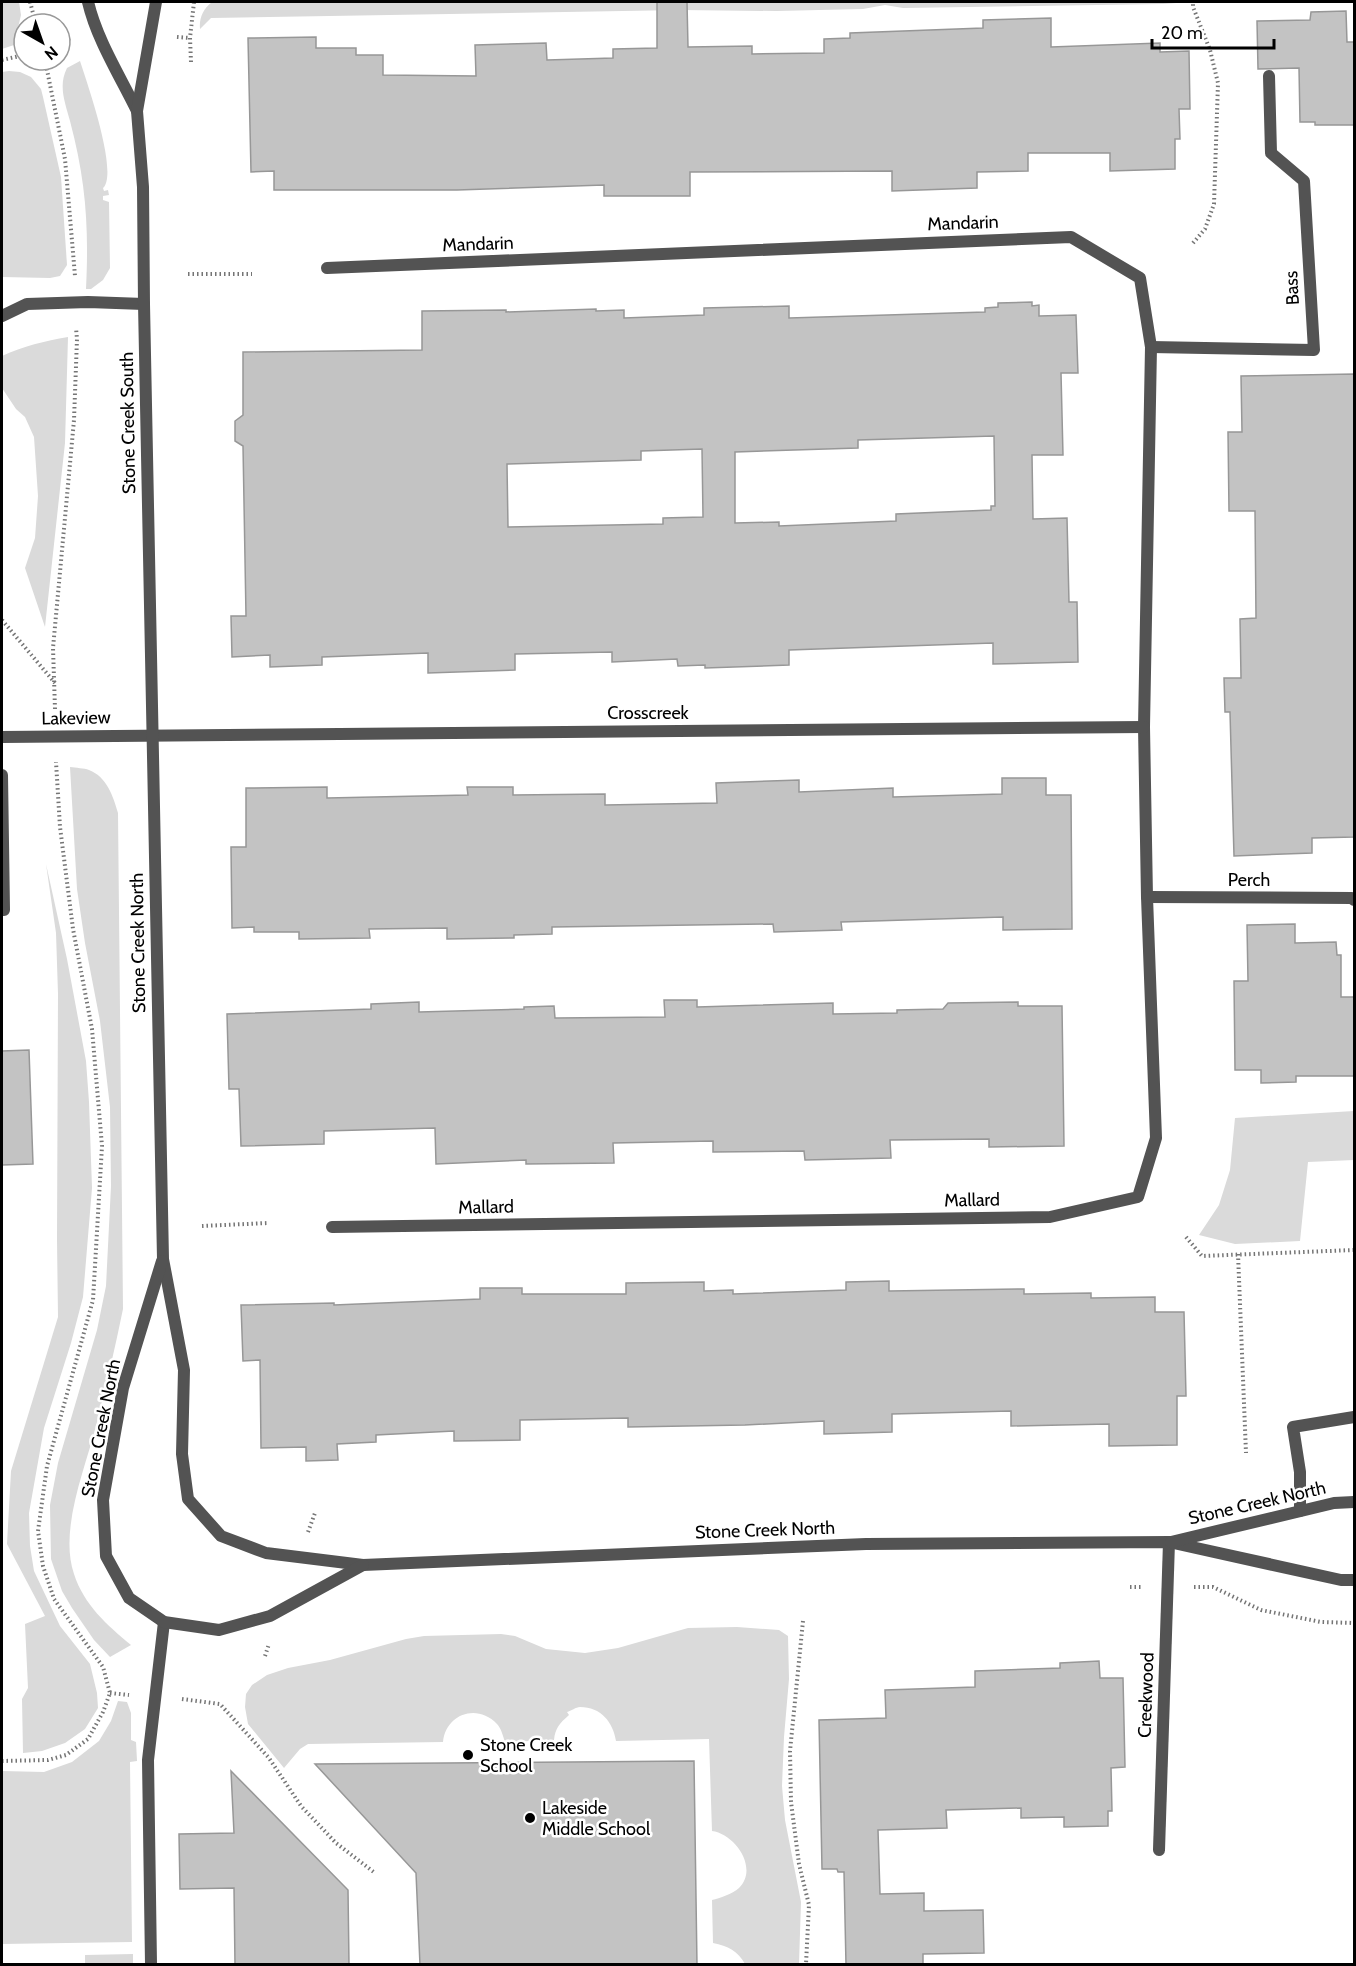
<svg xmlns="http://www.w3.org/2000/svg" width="1356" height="1966" font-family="Cabin,sans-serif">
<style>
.green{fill:#dadada}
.building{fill:#c3c3c3;stroke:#979797;stroke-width:1.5;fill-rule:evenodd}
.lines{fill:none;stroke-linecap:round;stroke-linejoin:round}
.path{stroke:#757575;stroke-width:4;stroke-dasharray:1.5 3;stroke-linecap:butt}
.service{stroke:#535353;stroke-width:12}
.minor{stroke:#535353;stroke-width:12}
.tertiary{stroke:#535353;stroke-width:12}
.poi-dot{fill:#000;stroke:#fff;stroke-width:2}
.labels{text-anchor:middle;stroke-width:5;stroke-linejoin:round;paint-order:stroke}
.street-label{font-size:18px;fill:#000;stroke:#fff}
.poi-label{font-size:18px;fill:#000;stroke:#fff;text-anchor:start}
</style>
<rect width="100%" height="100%" fill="#fff"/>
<!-- green -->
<g class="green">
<polygon points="2,2 19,2 21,15 14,45 2,49"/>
<path d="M212,2h978l-27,2 -260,4 -18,-3 -22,4 -87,2 -96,-1 -469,8 -11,11c-1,-11 3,-20 12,-27z"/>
<path d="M80,61c7,22 39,112 23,127l1,3 4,-1 1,5 -6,1v4l6,2 1,66 -7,12 -12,9h-5c3,-62 0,-108 -16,-168 -5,-19 -12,-35 -3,-53z"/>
<polygon points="9,71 20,72 31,77 41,89 43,97 61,177 67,265 60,276 50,278 2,277 2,72"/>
<path d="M68,337l-3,106 -20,184 -20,-59 10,-30 3,-42 -4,-59 -9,-20 -9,-8 -14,-21v-32c21,-10 43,-15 66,-19z"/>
<path d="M70,767c6,1 14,1 19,3 18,7 24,26 29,43l5,496c-8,39 -17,78 -27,117 -11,43 -37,104 -22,148 10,31 33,51 57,71l-21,12 -16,-17 -22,-32 -10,-17 -11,-32 -1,-54 8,-42 39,-133 9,-44 5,-100 -1,-79 -10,-86 -15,-78 -8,-54z"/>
<polygon points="46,864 67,959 86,1061 89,1102 92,1188 83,1297 71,1343 44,1428 29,1513 30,1546 34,1571 60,1626 90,1664 97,1693 98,1708 85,1729 65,1743 42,1751 23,1753 22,1699 28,1688 25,1624 45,1616 7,1544 11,1471 58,1317 57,1240 58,994 56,933"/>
<polygon points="1354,1111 1354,1160 1308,1162 1300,1241 1235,1244 1199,1235 1219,1205 1230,1170 1235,1118"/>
<path d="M737,1627l42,3 9,6 1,43 -5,58 -2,49 3,34 16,82 -2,62h-54c-7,-13 -17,-18 -32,-21l-1,-43c8,-2 20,-6 27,-12 20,-20 -4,-54 -27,-57l-3,-92 -93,2c-3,-19 -15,-34 -36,-34 -4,0 -9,4 -13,5l2,3c-9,8 -14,13 -15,25l-49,2c-2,-6 -4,-14 -8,-18 -20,-21 -51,-10 -54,18l-135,2 -8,5 -16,19 -36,-44 -3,-17 1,-13 6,-9 15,-10 21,-7 42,-8 76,-21 18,-3 77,-2 14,2 31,13 39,4 33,-5 70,-20z"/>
<polygon points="118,1701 127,1702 131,1713 131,1740 136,1742 137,1761 130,1762 132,1942 2,1944 2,1771 44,1772 72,1762 99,1741 111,1721"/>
<polygon points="133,1954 133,1964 85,1964 85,1955"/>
</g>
<!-- building -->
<g class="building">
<polygon points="657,2 687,2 688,47 752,46 752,54 824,53 824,39 850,38 850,33 983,28 983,20 1051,18 1051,47 1160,43 1160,52 1189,51 1190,109 1179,109 1180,139 1175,139 1175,169 1110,171 1110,153 1028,153 1028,171 977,172 977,188 892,191 892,171 690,172 690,196 604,196 604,185 457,190 274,190 274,171 251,172 248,38 316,37 316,48 356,48 356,55 383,55 383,75 476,76 475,45 546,43 547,60 613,58 613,49 657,48"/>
<polygon points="1346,11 1347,42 1354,42 1354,125 1315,125 1315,122 1300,122 1299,68 1258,69 1257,21 1310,20 1311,12"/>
<path d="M1032,302v4l7,-1v11l37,-1 2,58h-17l2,82h-31l1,64 34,-1 2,84h8l1,60 -85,2v-21l-204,7v15l-84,3v-3l-27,1 -1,-7 -65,3v-10l-97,2v16l-87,3v-20l-106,4v8l-52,2v-12l-38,2 -1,-41h15l-3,-170 -8,-5v-20l8,-6v-63l179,-2v-39l84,-1v2l90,-3v2l28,-1v8l80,-3v-7l85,-2v12l196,-6v-4l13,-1v-4zM994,436l1,70h-4v4l-95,4v7l-117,5v-4l-44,1v-71l123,-4v-8zM702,449l1,68 -40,1v6l-155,3 -1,-63 134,-4v-9z"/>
<polygon points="1354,374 1354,837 1312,838 1312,853 1234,856 1230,712 1225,712 1224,678 1241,678 1240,619 1256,618 1255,511 1229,511 1228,432 1242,432 1241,376"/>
<polygon points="1002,778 1046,778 1046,795 1071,795 1072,929 1003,930 1003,917 841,922 842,930 774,932 773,924 552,927 552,934 514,935 514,938 447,939 447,928 369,929 370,938 299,939 299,932 254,932 254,927 232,928 231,847 246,847 246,788 327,787 327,798 468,795 467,787 513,787 513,795 605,794 605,805 717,803 716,783 799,780 799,792 893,788 893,797 1002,794"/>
<polygon points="1295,924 1295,943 1336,942 1337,955 1341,955 1341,997 1354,997 1354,1076 1296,1076 1296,1082 1261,1083 1261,1070 1235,1070 1234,981 1248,981 1247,925"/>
<polygon points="664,1000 697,1000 697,1007 833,1003 833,1014 897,1013 897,1010 943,1009 948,1003 1018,1002 1018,1006 1062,1006 1064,1146 989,1147 989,1139 890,1140 891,1158 805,1160 804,1151 713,1152 713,1141 613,1143 614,1163 526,1164 526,1160 436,1164 435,1128 324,1131 324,1144 241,1146 239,1089 229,1089 227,1014 371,1009 371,1004 419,1002 419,1012 524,1009 524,1007 554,1006 555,1018 665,1017"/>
<polygon points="29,1050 33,1164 2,1165 2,1051"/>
<polygon points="889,1281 889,1291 1024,1289 1024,1294 1091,1293 1091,1298 1155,1297 1155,1312 1184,1312 1186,1396 1177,1396 1177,1445 1109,1446 1109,1424 1011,1426 1011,1411 892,1414 892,1432 824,1434 824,1421 745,1425 628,1427 628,1418 520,1420 520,1440 454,1441 454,1431 376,1435 376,1442 337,1444 338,1460 306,1461 306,1447 261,1448 260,1360 243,1361 241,1305 334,1303 334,1305 480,1299 480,1288 522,1288 522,1294 626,1294 626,1283 704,1282 704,1291 733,1290 733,1294 846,1290 846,1282"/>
<polygon points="1099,1661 1100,1678 1123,1678 1125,1767 1111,1768 1112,1811 1108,1811 1108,1826 1064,1827 1064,1817 1021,1818 1021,1808 946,1810 947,1828 878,1830 880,1894 924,1893 924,1911 983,1910 984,1953 923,1954 923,1965 846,1965 844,1872 838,1872 837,1869 822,1869 819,1720 886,1718 885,1690 975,1687 975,1671 1060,1668 1060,1663"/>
<polygon points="694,1761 697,1965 420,1965 416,1873 315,1764"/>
<polygon points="231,1771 348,1890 349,1965 235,1965 234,1888 180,1889 179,1834 234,1833"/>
</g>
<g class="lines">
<!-- path -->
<g class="path">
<polyline points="30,2 36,24"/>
<polyline points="177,37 190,38"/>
<polyline points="60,42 71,38"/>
<polyline points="2,60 24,55"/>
<polyline points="45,60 65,159 75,276"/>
<polyline points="191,62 190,38 194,2"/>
<polyline points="1193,243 1205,229 1214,204 1218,83 1210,50 1193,7 1193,2"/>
<polyline points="188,274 252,274"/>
<polyline points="2,620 55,683"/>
<polyline points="55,709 53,648 74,420 77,339 76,328"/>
<polyline points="202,1226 268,1223"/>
<polyline points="1186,1237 1202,1256 1354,1250"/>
<polyline points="1238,1254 1246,1453"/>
<polyline points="308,1532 315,1513"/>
<polyline points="1130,1587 1141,1587"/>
<polyline points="1194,1587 1213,1587 1261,1610 1321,1622 1354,1623"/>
<polyline points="803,1621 790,1751 791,1802 799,1864 809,1905 806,1964"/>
<polyline points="265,1656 269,1644"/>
<polyline points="110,1693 129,1695"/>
<polyline points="182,1699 220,1704 269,1758 301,1806 336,1843 375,1873"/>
<polyline points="2,1761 48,1760 66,1755 88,1739 103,1712 110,1693 103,1667 54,1599 43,1566 38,1531 47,1466 93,1300 102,1146 92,1029 73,929 60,827 56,762"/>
</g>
<!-- service -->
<g class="service">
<polyline points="2,316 27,304 88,302 144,304"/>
<polyline points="1300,1511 1300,1472 1293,1427 1354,1417"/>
<polyline points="151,1964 148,1760 164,1622"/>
</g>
<!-- minor -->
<g class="minor">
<polyline points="327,268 1071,237 1140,278 1151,347 1144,727 1147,897 1156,1138 1138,1197 1050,1217 332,1227"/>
<polyline points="1151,347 1314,350 1304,181 1271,153 1269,76"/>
<polyline points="2,737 1144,727"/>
<polyline points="2,775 4,910 2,910"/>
<polyline points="1147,897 1352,898 1354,900"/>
<polyline points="1159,1850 1169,1542"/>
</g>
<!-- tertiary -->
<g class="tertiary">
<path d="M88,2c9,38 32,74 49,109"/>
<polyline points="156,2 137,111 143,187 144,304 163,1259 184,1370 182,1454 188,1499 221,1536 266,1553 363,1565 866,1544 1169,1542 1341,1580 1354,1580"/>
<polyline points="162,1261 123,1388 103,1500 106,1556 129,1598 164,1622 219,1630 270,1616 363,1565"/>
<polyline points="1171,1542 1334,1503 1354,1502"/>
</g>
</g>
<!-- markers -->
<g class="poi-dot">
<circle cx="468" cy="1755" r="6"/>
<circle cx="530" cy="1818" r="6"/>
</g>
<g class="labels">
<!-- street labels -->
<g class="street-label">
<text transform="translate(963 223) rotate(-2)" y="6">Mandarin</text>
<text transform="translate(478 244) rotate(-2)" y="6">Mandarin</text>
<text transform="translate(1292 288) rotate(-93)" y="6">Bass</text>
<text transform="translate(128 423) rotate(-91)" y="6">Stone Creek South</text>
<text x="648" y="719">Crosscreek</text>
<text transform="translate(76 718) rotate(-1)" y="6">Lakeview</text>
<text x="1249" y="886">Perch</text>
<text transform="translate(138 943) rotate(-91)" y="6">Stone Creek North</text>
<text transform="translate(972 1200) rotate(-1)" y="6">Mallard</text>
<text transform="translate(486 1207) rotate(-1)" y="6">Mallard</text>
<text transform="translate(101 1428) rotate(-79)" y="6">Stone Creek North</text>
<text transform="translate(1257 1503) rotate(-13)" y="6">Stone Creek North</text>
<text transform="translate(765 1530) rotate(-2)" y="6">Stone Creek North</text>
<text transform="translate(1146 1695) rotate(-88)" y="6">Creekwood</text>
</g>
<!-- poi labels -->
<g class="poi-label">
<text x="480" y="1751">Stone Creek<tspan x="480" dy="21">School</tspan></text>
<text x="542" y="1814">Lakeside<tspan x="542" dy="21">Middle School</tspan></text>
</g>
</g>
<!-- border -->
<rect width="1356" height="1966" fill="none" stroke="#000000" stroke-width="6"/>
<!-- north arrow -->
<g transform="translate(42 42) rotate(140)"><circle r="28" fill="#ffffff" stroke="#999999" stroke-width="1.5"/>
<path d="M0-4.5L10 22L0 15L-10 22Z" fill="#000000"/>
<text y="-9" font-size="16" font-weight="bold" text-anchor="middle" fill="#000000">N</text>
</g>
<!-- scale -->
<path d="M1152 39v9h122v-9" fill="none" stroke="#000000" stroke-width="3"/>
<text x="1161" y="39" font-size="18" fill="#000000" stroke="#ffffff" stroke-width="4.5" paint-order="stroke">20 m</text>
</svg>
